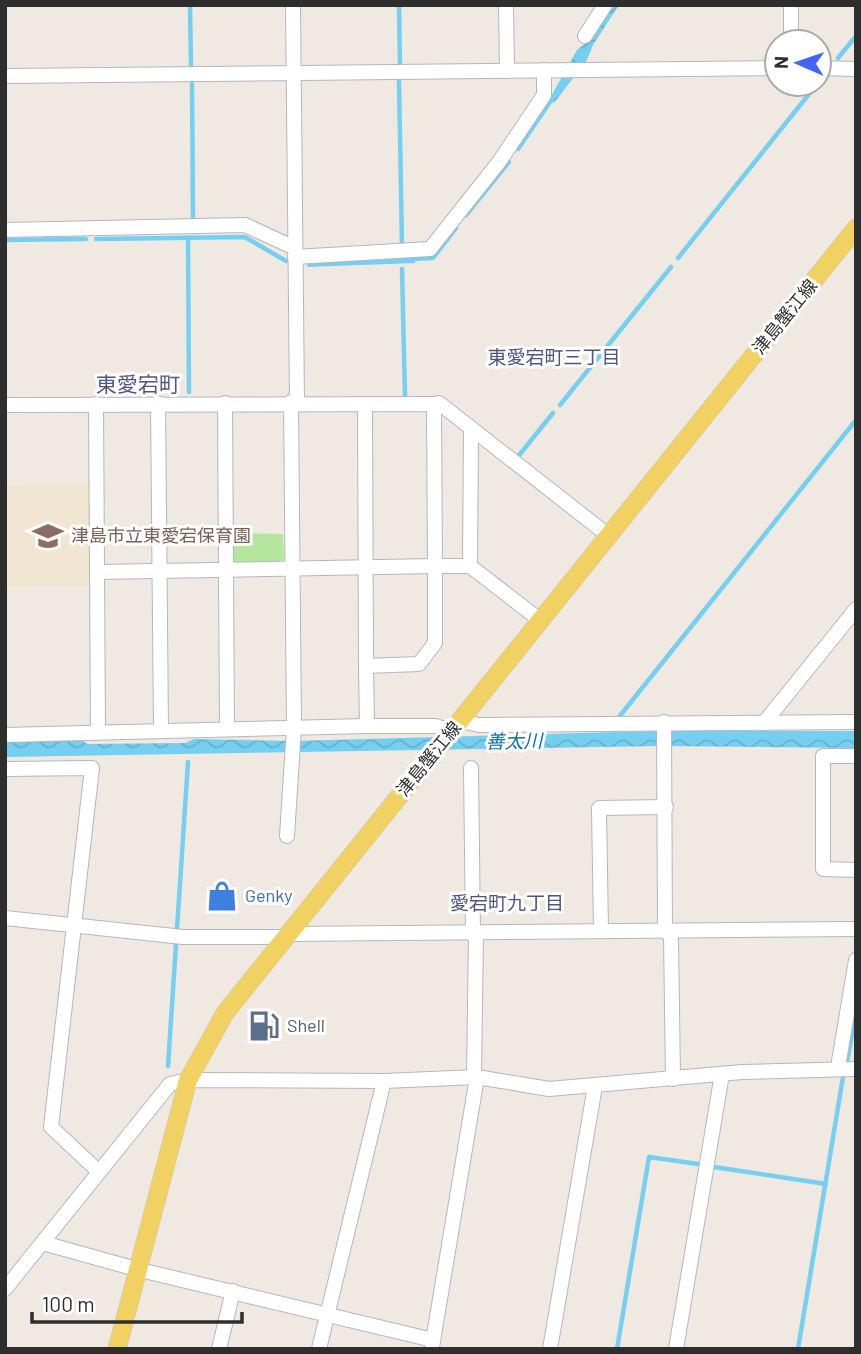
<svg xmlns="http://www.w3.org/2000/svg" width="861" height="1354" font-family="Barlow,'Noto Sans JP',sans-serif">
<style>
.education{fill:#f0e6d1}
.green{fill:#b6e59e}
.water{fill:url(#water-waves)}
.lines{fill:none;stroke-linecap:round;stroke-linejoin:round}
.stream{stroke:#75cff0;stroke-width:4.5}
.minor-casing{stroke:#b4b7c1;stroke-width:16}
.major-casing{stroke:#c9c9c9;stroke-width:19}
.minor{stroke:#fff;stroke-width:14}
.major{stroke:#f2d163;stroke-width:18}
.labels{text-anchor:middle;stroke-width:6;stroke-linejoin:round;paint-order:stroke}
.street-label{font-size:18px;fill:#2e2e2e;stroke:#fff}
.education-label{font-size:18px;fill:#785e54;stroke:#fff;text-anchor:start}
.shop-label{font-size:18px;fill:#366cbe;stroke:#fff;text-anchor:start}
.service-label{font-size:18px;fill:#4e5e75;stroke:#fff;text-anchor:start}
.neighbourhood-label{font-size:19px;fill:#4d5680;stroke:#fff}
.water-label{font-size:19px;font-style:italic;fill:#0d6fa3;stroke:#fff}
.quarter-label{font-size:21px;fill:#4d5680;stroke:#fff}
</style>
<defs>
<pattern id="water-waves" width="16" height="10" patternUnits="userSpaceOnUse" patternTransform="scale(1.75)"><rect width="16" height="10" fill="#75cff0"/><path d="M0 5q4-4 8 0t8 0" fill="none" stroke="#66b2ce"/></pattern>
</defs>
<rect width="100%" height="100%" fill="#efe9e1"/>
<!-- education -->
<polygon class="education" points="90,484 91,586 5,587 5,485"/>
<!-- green -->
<polygon class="green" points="229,533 283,534 284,559 279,562 234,562 230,557"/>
<!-- water -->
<g class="water">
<polygon points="612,5 619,5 593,45 587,60 554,103 549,100 577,50 589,40"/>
<polygon points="415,257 415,263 307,267 308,263"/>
<polygon points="654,731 856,731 856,748 660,746 5,757 5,741 82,740 87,744 185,743 194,739 293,741"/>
</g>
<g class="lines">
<!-- stream -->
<g class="stream">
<polyline points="190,5 191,65"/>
<polyline points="399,5 400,65"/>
<polyline points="838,58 856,36"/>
<polyline points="399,81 402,245"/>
<polyline points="192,84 193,220"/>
<polyline points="518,149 552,99"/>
<polyline points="466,215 509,162"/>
<polyline points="188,238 189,392"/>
<polyline points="96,239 245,237 286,261"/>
<polyline points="5,240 86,239"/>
<polyline points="678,258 817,84"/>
<polyline points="410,259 433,258 456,228"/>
<polyline points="402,269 405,397"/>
<polyline points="560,405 671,267"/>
<polyline points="516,459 553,413"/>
<polyline points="619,717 856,420"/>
<polyline points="847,1062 856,1012"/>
<polyline points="168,1066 188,762"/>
<polyline points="714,1167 826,1184"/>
<polyline points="617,1349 649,1157 698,1164"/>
<polyline points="798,1349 843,1077"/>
</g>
<!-- minor casing -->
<g class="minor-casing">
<g id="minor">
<polyline points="293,5 297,404"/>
<polyline points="506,5 507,71"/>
<polyline points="791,5 791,42"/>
<polyline points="585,36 605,5"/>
<polyline points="819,68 856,69"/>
<polyline points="5,76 777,68"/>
<polyline points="5,230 245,225 295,248"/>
<polyline points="295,257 430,249 499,162 544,95 544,70"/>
<polyline points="158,403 161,730"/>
<polyline points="225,403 227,729"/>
<polyline points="96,404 98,732"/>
<polyline points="365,404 366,666"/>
<polyline points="434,404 439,403 609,536"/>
<polyline points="5,405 434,404 435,566 470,566 541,621"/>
<polyline points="470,566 471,428"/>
<polyline points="97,572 435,566 435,643 419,664 366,666 367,726"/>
<polyline points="460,721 479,725 856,722"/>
<polyline points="664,722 665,931 671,936 673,1079"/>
<polyline points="764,723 856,609"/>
<polyline points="5,735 367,726 436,726 452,732"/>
<polyline points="856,756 823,756 823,869 856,870"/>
<polyline points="471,768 473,933"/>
<polyline points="5,769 92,768 51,1127 99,1172"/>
<polyline points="287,836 294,728 291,402"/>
<polyline points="5,918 183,937 285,937"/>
<polyline points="601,931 599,808 666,807"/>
<polyline points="286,934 856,929"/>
<polyline points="838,1067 856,960"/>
<polyline points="474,1077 476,933"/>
<polyline points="43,1243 136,1269 433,1340"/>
<polyline points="5,1289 170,1084 188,1080 384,1081 477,1077 549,1089 742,1072 856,1069"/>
<polyline points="432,1347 477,1077"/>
<polyline points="219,1349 233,1291"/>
<polyline points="319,1349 384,1081"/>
<polyline points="550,1349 595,1086"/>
<polyline points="676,1349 722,1074"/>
</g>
</g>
<!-- major casing -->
<g class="major-casing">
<polyline id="major" points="117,1349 188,1080 225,1013 856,228"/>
</g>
<!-- minor -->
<use href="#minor" class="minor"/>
<!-- major -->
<use href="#major" class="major"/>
</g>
<!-- icons -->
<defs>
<g id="school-bare" transform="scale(2.415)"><path d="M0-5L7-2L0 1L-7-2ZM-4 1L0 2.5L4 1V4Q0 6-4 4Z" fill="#8d6e63" stroke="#fff" stroke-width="2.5" paint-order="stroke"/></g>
<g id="shop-bare" transform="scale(2.415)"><path d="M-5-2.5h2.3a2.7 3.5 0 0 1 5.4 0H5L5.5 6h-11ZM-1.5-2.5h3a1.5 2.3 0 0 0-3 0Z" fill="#3f7fe0" stroke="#fff" stroke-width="2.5" paint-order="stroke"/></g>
<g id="fuel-bare" transform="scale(2.415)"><path d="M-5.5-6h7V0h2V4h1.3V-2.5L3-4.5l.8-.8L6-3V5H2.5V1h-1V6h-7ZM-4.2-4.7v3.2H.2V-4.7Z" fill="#5c6f8a" stroke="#fff" stroke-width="2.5" paint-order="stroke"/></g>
</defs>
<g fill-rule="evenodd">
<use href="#school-bare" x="48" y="536"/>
<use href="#shop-bare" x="222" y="896"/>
<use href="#fuel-bare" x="264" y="1026"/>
</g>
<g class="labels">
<!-- street labels -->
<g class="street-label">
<text transform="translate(785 317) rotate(-51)" y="6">津島蟹江線</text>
<text transform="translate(429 759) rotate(-51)" y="6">津島蟹江線</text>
</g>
<!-- education labels -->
<g class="education-label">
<text x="71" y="542">津島市立東愛宕保育園</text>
</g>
<!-- shop labels -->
<g class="shop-label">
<text x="245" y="902">Genky</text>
</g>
<!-- service labels -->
<g class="service-label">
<text x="287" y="1032">Shell</text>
</g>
<!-- neighbourhood labels -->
<g class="neighbourhood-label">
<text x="554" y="364">東愛宕町三丁目</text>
<text x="507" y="910">愛宕町九丁目</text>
</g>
<!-- water labels -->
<g class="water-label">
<text transform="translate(514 741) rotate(-1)" y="7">善太川</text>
</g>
<!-- quarter labels -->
<g class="quarter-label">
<text x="138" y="392">東愛宕町</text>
</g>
</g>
<!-- border -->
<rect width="861" height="1354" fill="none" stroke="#2e2e2e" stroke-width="14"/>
<!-- north arrow -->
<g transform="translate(798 63) rotate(272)"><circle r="33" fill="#ffffff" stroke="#ababab" stroke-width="2"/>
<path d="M0-5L12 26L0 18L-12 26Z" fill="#4264fb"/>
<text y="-10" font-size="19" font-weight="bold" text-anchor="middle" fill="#2e2e2e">N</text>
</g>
<!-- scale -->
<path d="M32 1312v10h210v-10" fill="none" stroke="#2e2e2e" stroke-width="3.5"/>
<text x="42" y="1312" font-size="21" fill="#2e2e2e" stroke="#ffffff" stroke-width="5" paint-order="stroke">100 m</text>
</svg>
